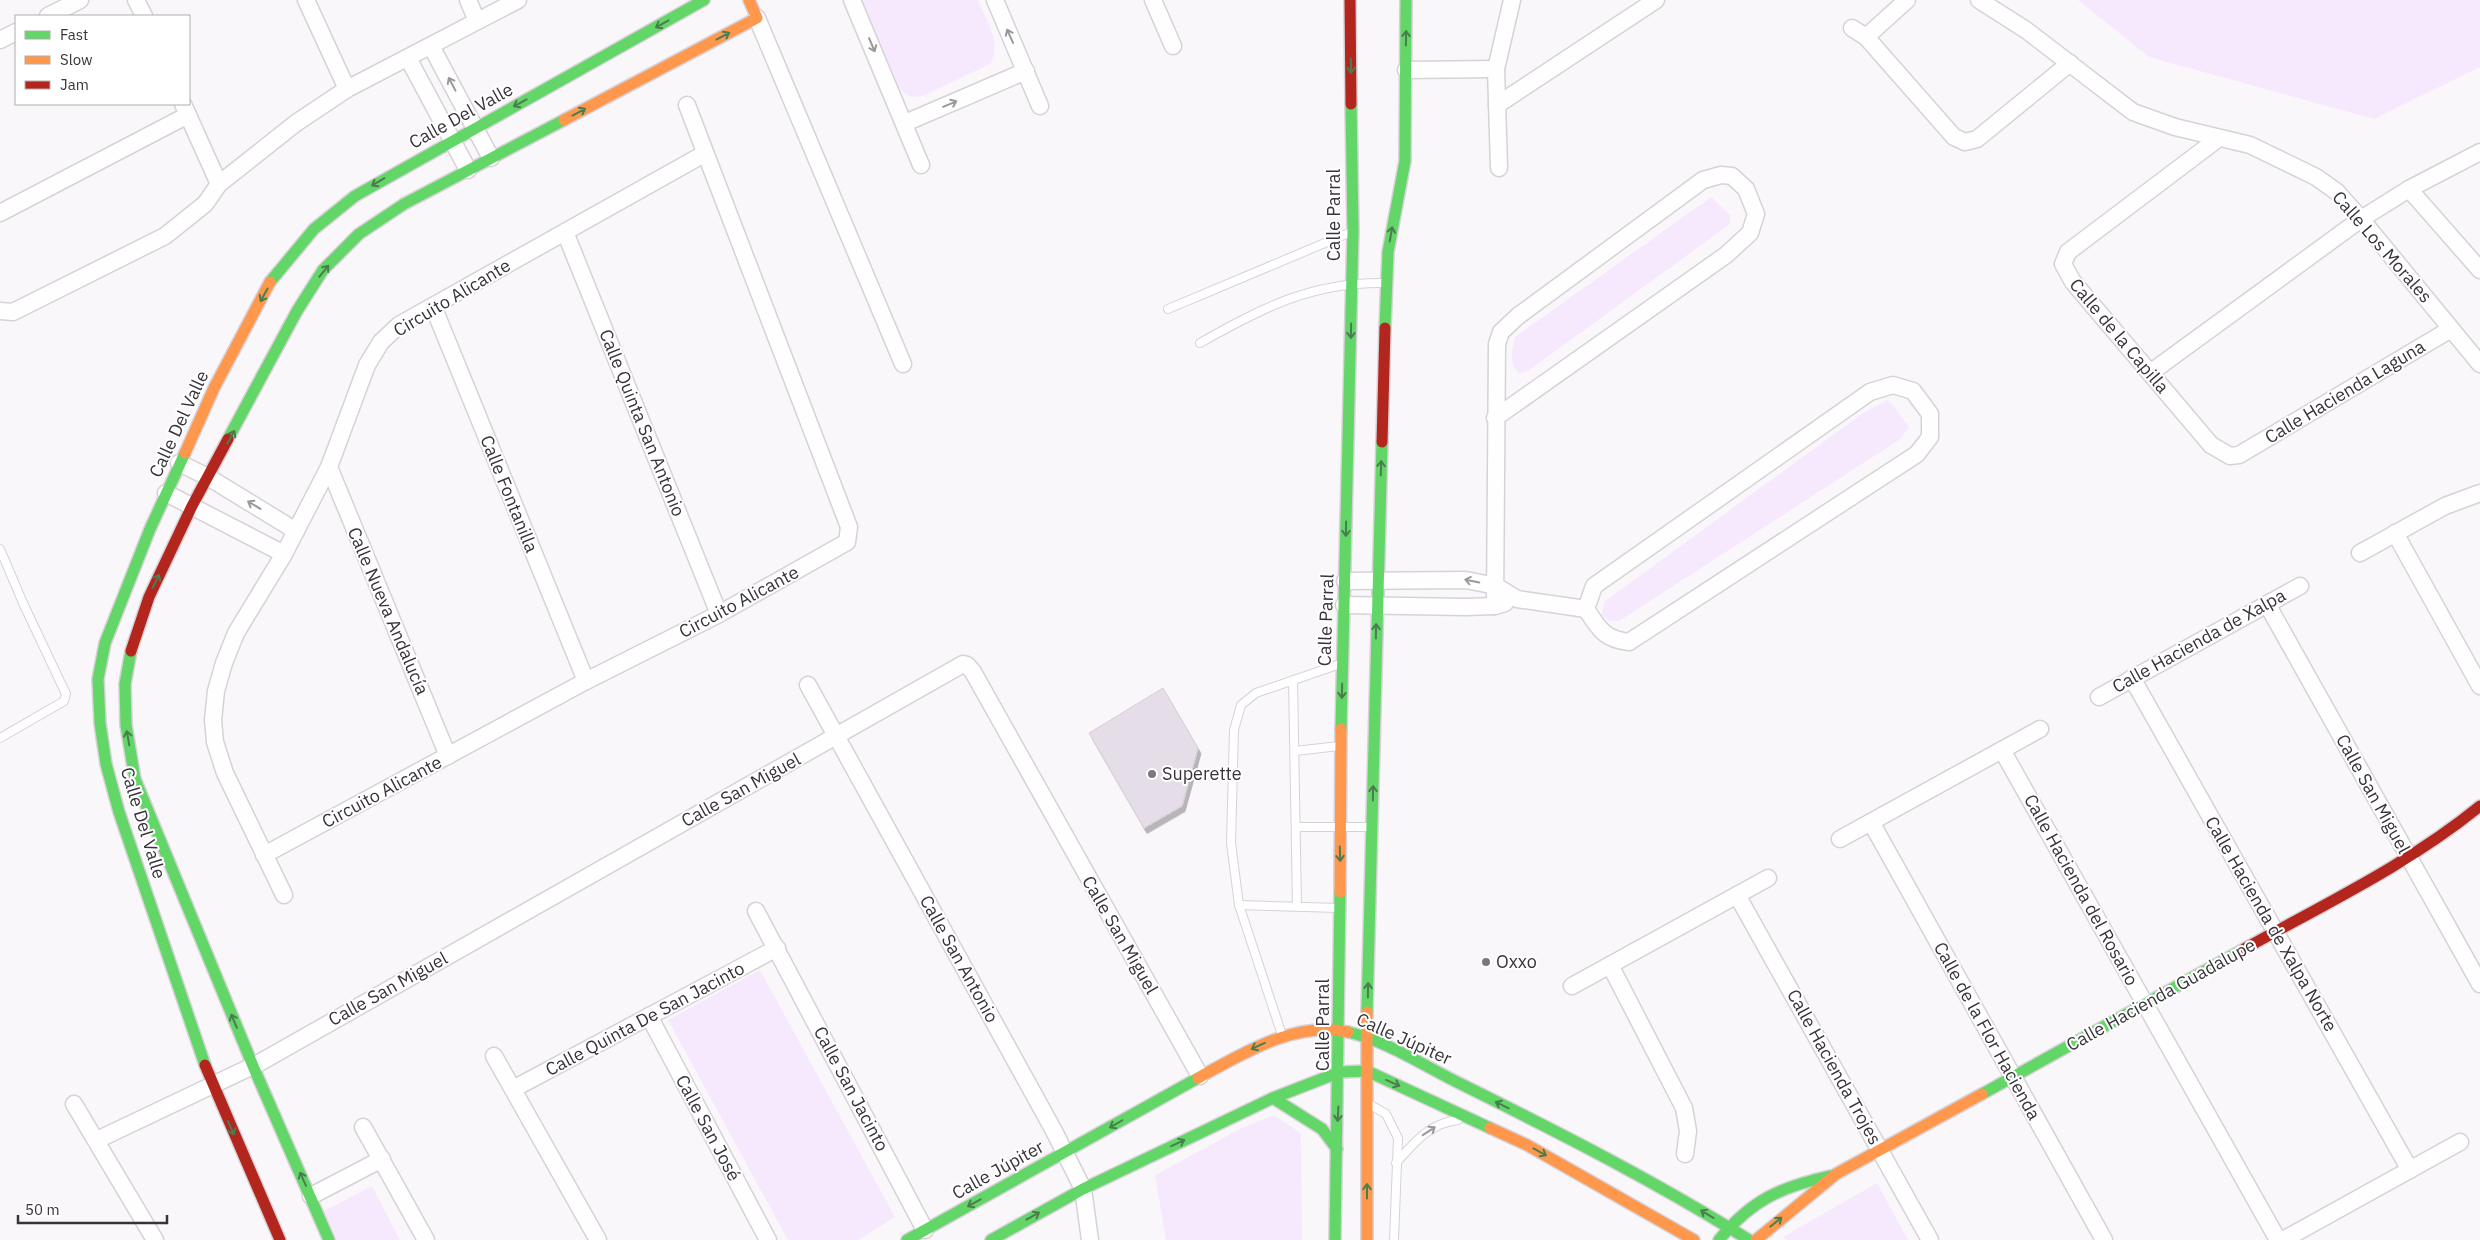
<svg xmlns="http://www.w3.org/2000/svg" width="2480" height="1240" font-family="'IBM Plex Sans',sans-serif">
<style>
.green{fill:#f7e9fd}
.building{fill:#e5dee8;stroke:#d4cfd5;filter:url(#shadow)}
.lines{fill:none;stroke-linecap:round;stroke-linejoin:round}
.lane-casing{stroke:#d6d2d8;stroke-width:10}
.street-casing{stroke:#d6d2d8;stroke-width:19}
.fast-casing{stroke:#d6d2d8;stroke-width:14}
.slow-casing{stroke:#d6d2d8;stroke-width:14}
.jam-casing{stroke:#d6d2d8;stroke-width:14}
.lane{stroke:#fefefe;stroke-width:8}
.street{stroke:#fefefe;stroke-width:16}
.fast{stroke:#63d668;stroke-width:11}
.slow{stroke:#ff974d;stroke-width:11}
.jam{stroke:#b3261e;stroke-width:11}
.oneway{stroke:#4b7c4f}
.oneway2{stroke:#9b989c}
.poi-dot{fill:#7c777e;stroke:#fff;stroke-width:2}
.labels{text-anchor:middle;stroke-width:4;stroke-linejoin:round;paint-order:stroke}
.street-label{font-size:18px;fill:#38323a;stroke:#fff}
.poi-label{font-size:18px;fill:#38323a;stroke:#fff;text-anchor:start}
</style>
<defs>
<filter id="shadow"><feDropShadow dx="3" dy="5.5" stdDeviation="0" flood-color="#0004"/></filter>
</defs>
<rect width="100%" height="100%" fill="#faf7fb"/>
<!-- green -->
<g class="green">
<path d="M861,0h117c8,20 25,44 12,64l-63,30c-12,5 -18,4 -27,-5z"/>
<polygon points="2078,0 2480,0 2480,67 2374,119 2149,57"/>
<path d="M1711,197l19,18v9l-202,147 -9,2c-11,-11 -7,-22 -4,-36z"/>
<polygon points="1887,400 1892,404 1909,427 1899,440 1619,621 1609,621 1602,615 1604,602 1863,413"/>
<polygon points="760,970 895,1217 858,1240 788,1240 668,1020"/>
<polygon points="1274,1115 1301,1133 1302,1240 1166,1240 1155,1175 1242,1128"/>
<polygon points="1877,1183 1908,1240 1787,1240 1783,1237"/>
<polygon points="372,1186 400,1240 337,1240 324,1211"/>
</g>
<!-- building -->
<polygon class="building" points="1163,688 1198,748 1182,806 1144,828 1089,733"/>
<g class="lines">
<!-- lane casing -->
<g class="lane-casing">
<g id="lane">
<polyline points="1168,309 1351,232"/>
<path d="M1200,343c62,-35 111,-61 184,-60"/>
<polyline points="0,549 23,603 66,694 64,701 59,704 0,738"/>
<polyline points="1293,680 1297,905"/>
<polyline points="1295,751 1339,746"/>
<polyline points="1296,827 1370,827"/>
<polyline points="1239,905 1339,908"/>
<polyline points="1282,1035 1239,905 1231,843 1234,730 1241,705 1256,693 1340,664"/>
<polyline points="1369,1104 1386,1114 1398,1138 1394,1240"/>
<path d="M1396,1163c18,-20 33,-40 62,-43"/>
</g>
</g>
<!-- street casing -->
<g class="street-casing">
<g id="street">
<polyline points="136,0 144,16"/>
<polyline points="306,0 347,89"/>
<polyline points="468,0 477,21"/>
<polyline points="852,0 921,165"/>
<polyline points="995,0 1040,106"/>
<polyline points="1153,0 1173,46"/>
<polyline points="1979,0 2026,30 2133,112 2175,127 2250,145 2316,177 2337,192 2361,219 2480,364"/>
<polyline points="48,16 80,0"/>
<polyline points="757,18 903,364"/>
<polyline points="1852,28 1866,37 1954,137 1965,142 1977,139 2070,63"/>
<polyline points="1866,37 1907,0"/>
<polyline points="0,40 16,32"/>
<polyline points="431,46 491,158"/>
<polyline points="408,58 468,170"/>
<polyline points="1406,70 1496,69"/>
<polyline points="183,104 219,184"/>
<polyline points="1497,105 1656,0"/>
<polyline points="905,123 1026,71"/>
<polyline points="2219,138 2068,252 2063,264 2073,282 2211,445 2230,456 2239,455 2451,329"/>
<polyline points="1499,168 1496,69 1512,0"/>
<polyline points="2409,189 2480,270"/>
<polyline points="0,213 188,115"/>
<polyline points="565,232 719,614"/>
<polyline points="433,306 586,681"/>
<polyline points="0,311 13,312 165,236 205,204 219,184 296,123 347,89 518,0"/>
<polyline points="2150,373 2361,219 2409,189 2480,152"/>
<path d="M1893,385l20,6 17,23v23l-13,17 -288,188c-25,-3 -30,-13 -43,-33l8,-23 276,-194z"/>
<polyline points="179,463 208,477 296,531"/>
<polyline points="329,467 448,756"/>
<polyline points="166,493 284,554"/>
<polyline points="2395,533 2480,686"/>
<polyline points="2360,553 2445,506 2480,493"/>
<polyline points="1345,581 1466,580 1496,586 1517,599 1586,609"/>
<polyline points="2267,604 2480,984"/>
<polyline points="1344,605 1466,607 1495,606 1505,603"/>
<polyline points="1495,606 1497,344 1501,332 1518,316 1703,180 1721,175 1732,176 1746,189 1756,214 1750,233 1726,255 1495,418"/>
<polyline points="2132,678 2410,1170"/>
<polyline points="808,685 1054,1131 1083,1189 1090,1240"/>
<polyline points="2099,697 2300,586"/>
<polyline points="2002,750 2278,1240"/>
<polyline points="1871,822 2104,1240"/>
<polyline points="1840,839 2040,729"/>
<polyline points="264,855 586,681 719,614 847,542 849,527 687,105"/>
<polyline points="284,895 225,773 215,742 213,720 216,691 224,663 236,633 284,554 329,467 367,365 381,342 399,325 704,154"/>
<polyline points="1737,895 1930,1240"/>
<polyline points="756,911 925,1230"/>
<polyline points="1610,965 1684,1108 1688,1131 1685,1154"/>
<polyline points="1572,986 1768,878"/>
<polyline points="649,1016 768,1240"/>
<polyline points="494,1056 598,1240"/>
<polyline points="513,1089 777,948"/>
<polyline points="74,1104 155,1240"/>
<polyline points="363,1127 426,1240"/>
<polyline points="97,1140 259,1063 963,664 967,665 973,672 1200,1076"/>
<polyline points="311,1196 382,1159"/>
<polyline points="2283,1240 2460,1142"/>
</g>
</g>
<!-- fast casing -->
<g class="fast-casing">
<g id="fast">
<polyline points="270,282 314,229 355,196 704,0"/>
<polyline points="1385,328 1388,252 1405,161 1406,0"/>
<polyline points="228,439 297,311 323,270 359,234 404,204 564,120"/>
<polyline points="185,453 150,529 105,643 98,679 100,723 106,764 119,812 205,1065"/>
<polyline points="131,651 125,684 126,725 135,779 253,1066 329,1240"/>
<polyline points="1341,729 1353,231 1351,104"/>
<polyline points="1367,1012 1382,442"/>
<path d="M1348,1032c42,10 79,36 117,54 97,48 193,97 284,154"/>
<polyline points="1982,1094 2244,949"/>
<polyline points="1273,1098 1322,1129 1337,1149"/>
<polyline points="907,1240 1198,1078"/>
<polyline points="991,1240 1083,1189 1273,1098 1340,1072 1367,1071 1490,1128"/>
<polyline points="1335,1240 1340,892"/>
<path d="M1719,1240c32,-40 62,-53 111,-64"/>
</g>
</g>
<!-- slow casing -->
<g class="slow-casing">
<g id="slow">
<polyline points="564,120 757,18 749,0"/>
<polyline points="185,453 214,388 270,282"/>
<polyline points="1340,892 1341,729"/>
<polyline points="1367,1012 1367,1240"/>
<path d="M1198,1078c46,-25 96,-57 150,-46"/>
<polyline points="1490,1128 1527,1145 1694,1240"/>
<polyline points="1756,1240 1836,1174 1982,1094"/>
</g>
</g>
<!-- jam casing -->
<g class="jam-casing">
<g id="jam">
<polyline points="1350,0 1351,104"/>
<polyline points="1382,442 1385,328"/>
<polyline points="131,651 149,597 192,506 228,439"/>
<path d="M2244,949c81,-45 165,-85 236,-143"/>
<polyline points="205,1065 280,1240"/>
</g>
</g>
<!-- lane -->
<use href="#lane" class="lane"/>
<!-- street -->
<use href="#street" class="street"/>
<!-- fast -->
<use href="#fast" class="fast"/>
<!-- slow -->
<use href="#slow" class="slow"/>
<!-- jam -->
<use href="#jam" class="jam"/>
</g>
<!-- one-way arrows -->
<defs><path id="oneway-shaft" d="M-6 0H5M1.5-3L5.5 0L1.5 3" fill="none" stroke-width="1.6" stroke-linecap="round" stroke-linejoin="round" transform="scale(1.25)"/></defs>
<g class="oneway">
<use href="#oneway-shaft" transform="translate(662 24) rotate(151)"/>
<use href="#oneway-shaft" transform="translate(723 36) rotate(-28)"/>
<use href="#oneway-shaft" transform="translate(1406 38) rotate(-89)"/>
<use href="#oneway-shaft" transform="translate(1351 66) rotate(89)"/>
<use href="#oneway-shaft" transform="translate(520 103) rotate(151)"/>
<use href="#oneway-shaft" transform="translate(579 112) rotate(-28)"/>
<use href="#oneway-shaft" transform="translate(378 182) rotate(149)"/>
<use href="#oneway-shaft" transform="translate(1391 234) rotate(-80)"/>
<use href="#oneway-shaft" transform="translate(324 271) rotate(-51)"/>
<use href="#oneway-shaft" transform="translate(264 295) rotate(119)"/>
<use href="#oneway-shaft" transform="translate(1351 331) rotate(91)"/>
<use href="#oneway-shaft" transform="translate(231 437) rotate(-61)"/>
<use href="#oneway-shaft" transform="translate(1381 468) rotate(-88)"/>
<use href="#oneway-shaft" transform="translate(1346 529) rotate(91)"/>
<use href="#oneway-shaft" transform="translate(156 581) rotate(-64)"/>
<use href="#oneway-shaft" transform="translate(1376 631) rotate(-89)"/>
<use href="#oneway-shaft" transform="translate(1342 691) rotate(91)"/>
<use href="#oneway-shaft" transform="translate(128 738) rotate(-100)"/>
<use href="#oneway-shaft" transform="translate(1373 793) rotate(-89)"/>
<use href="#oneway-shaft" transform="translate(1340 854) rotate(88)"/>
<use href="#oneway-shaft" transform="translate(1368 990) rotate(-89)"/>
<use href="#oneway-shaft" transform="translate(234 1021) rotate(-113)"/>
<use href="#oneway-shaft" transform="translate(1258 1046) rotate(155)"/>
<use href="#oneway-shaft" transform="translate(1393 1083) rotate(24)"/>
<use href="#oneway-shaft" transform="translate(1502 1105) rotate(-154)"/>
<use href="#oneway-shaft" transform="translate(1338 1114) rotate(93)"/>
<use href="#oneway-shaft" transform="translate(1116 1124) rotate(150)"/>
<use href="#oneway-shaft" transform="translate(231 1128) rotate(66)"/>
<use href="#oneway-shaft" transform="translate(1178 1143) rotate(-25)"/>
<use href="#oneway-shaft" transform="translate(1540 1152) rotate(29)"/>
<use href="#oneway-shaft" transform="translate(303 1179) rotate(-114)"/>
<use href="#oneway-shaft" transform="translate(1367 1191) rotate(-90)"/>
<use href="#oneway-shaft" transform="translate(974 1203) rotate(151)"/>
<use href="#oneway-shaft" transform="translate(1707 1214) rotate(-149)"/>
<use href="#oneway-shaft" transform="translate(1033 1216) rotate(-29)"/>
<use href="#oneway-shaft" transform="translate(1776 1222) rotate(-39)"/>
</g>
<g class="oneway2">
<use href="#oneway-shaft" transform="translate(1010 36) rotate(-114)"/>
<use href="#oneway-shaft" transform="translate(872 45) rotate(67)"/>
<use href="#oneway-shaft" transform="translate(452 84) rotate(-118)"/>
<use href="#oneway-shaft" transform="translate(950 104) rotate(-23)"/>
<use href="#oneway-shaft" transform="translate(254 505) rotate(-149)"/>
<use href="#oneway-shaft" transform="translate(1472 581) rotate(-169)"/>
<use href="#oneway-shaft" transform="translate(1429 1131) rotate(-33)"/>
</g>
<!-- markers -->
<g class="poi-dot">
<circle cx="1152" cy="774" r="5"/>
<circle cx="1486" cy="962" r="5"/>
</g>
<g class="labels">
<!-- street labels -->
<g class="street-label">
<text transform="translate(461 116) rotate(-29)" y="6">Calle Del Valle</text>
<text transform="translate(1334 215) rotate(-90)" y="6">Calle Parral</text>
<text transform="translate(2382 247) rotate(49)" y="6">Calle Los Morales</text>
<text transform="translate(452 298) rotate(-31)" y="6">Circuito Alicante</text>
<text transform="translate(2119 336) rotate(50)" y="6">Calle de la Capilla</text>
<text transform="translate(2345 392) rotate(-31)" y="6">Calle Hacienda Laguna</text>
<text transform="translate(642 423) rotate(68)" y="6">Calle Quinta San Antonio</text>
<text transform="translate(179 424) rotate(-65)" y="6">Calle Del Valle</text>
<text transform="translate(509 494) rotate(68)" y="6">Calle Fontanilla</text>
<text transform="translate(739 602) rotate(-28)" y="6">Circuito Alicante</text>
<text transform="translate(388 611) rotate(67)" y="6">Calle Nueva Andalucía</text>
<text transform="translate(1326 620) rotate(-88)" y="6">Calle Parral</text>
<text transform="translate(2199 641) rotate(-29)" y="6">Calle Hacienda de Xalpa</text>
<text transform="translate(741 790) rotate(-29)" y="6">Calle San Miguel</text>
<text transform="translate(382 792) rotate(-28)" y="6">Circuito Alicante</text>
<text transform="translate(2373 794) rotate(61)" y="6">Calle San Miguel</text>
<text transform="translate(143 823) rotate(73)" y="6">Calle Del Valle</text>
<text transform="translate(2081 890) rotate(61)" y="6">Calle Hacienda del Rosario</text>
<text transform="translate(2271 924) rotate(60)" y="6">Calle Hacienda de Xalpa Norte</text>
<text transform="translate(1120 935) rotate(60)" y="6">Calle San Miguel</text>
<text transform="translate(959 959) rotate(61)" y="6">Calle San Antonio</text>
<text transform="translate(388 989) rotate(-29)" y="6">Calle San Miguel</text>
<text transform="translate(2161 995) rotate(-29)" y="6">Calle Hacienda Guadalupe</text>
<text transform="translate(645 1019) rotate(-28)" y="6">Calle Quinta De San Jacinto</text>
<text transform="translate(1323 1025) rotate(-90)" y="6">Calle Parral</text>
<text transform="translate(1987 1031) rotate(61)" y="6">Calle de la Flor Hacienda</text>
<text transform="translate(1404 1039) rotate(24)" y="6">Calle Júpiter</text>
<text transform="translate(1834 1067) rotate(61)" y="6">Calle Hacienda Trojes</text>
<text transform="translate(851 1089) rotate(62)" y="6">Calle San Jacinto</text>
<text transform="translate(708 1128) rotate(62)" y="6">Calle San José</text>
<text transform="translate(998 1170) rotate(-29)" y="6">Calle Júpiter</text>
</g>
<!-- poi labels -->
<g class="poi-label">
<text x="1162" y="780">Superette</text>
<text x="1496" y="968">Oxxo</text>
</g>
</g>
<!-- legend -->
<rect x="15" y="15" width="175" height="90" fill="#ffffff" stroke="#afadb0"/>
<rect x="25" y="31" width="25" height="8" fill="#63d668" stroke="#afadb0"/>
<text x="60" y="40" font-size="15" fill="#38323a">Fast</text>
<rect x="25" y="56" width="25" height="8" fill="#ff974d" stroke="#afadb0"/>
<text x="60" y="65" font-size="15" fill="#38323a">Slow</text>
<rect x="25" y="81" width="25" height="8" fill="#b3261e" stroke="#afadb0"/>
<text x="60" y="90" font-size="15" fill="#38323a">Jam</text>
<!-- scale -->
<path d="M18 1215v8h149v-8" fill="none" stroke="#38323a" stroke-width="2.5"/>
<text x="25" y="1215" font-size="15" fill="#38323a" stroke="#ffffff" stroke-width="4" paint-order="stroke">50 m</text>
</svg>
